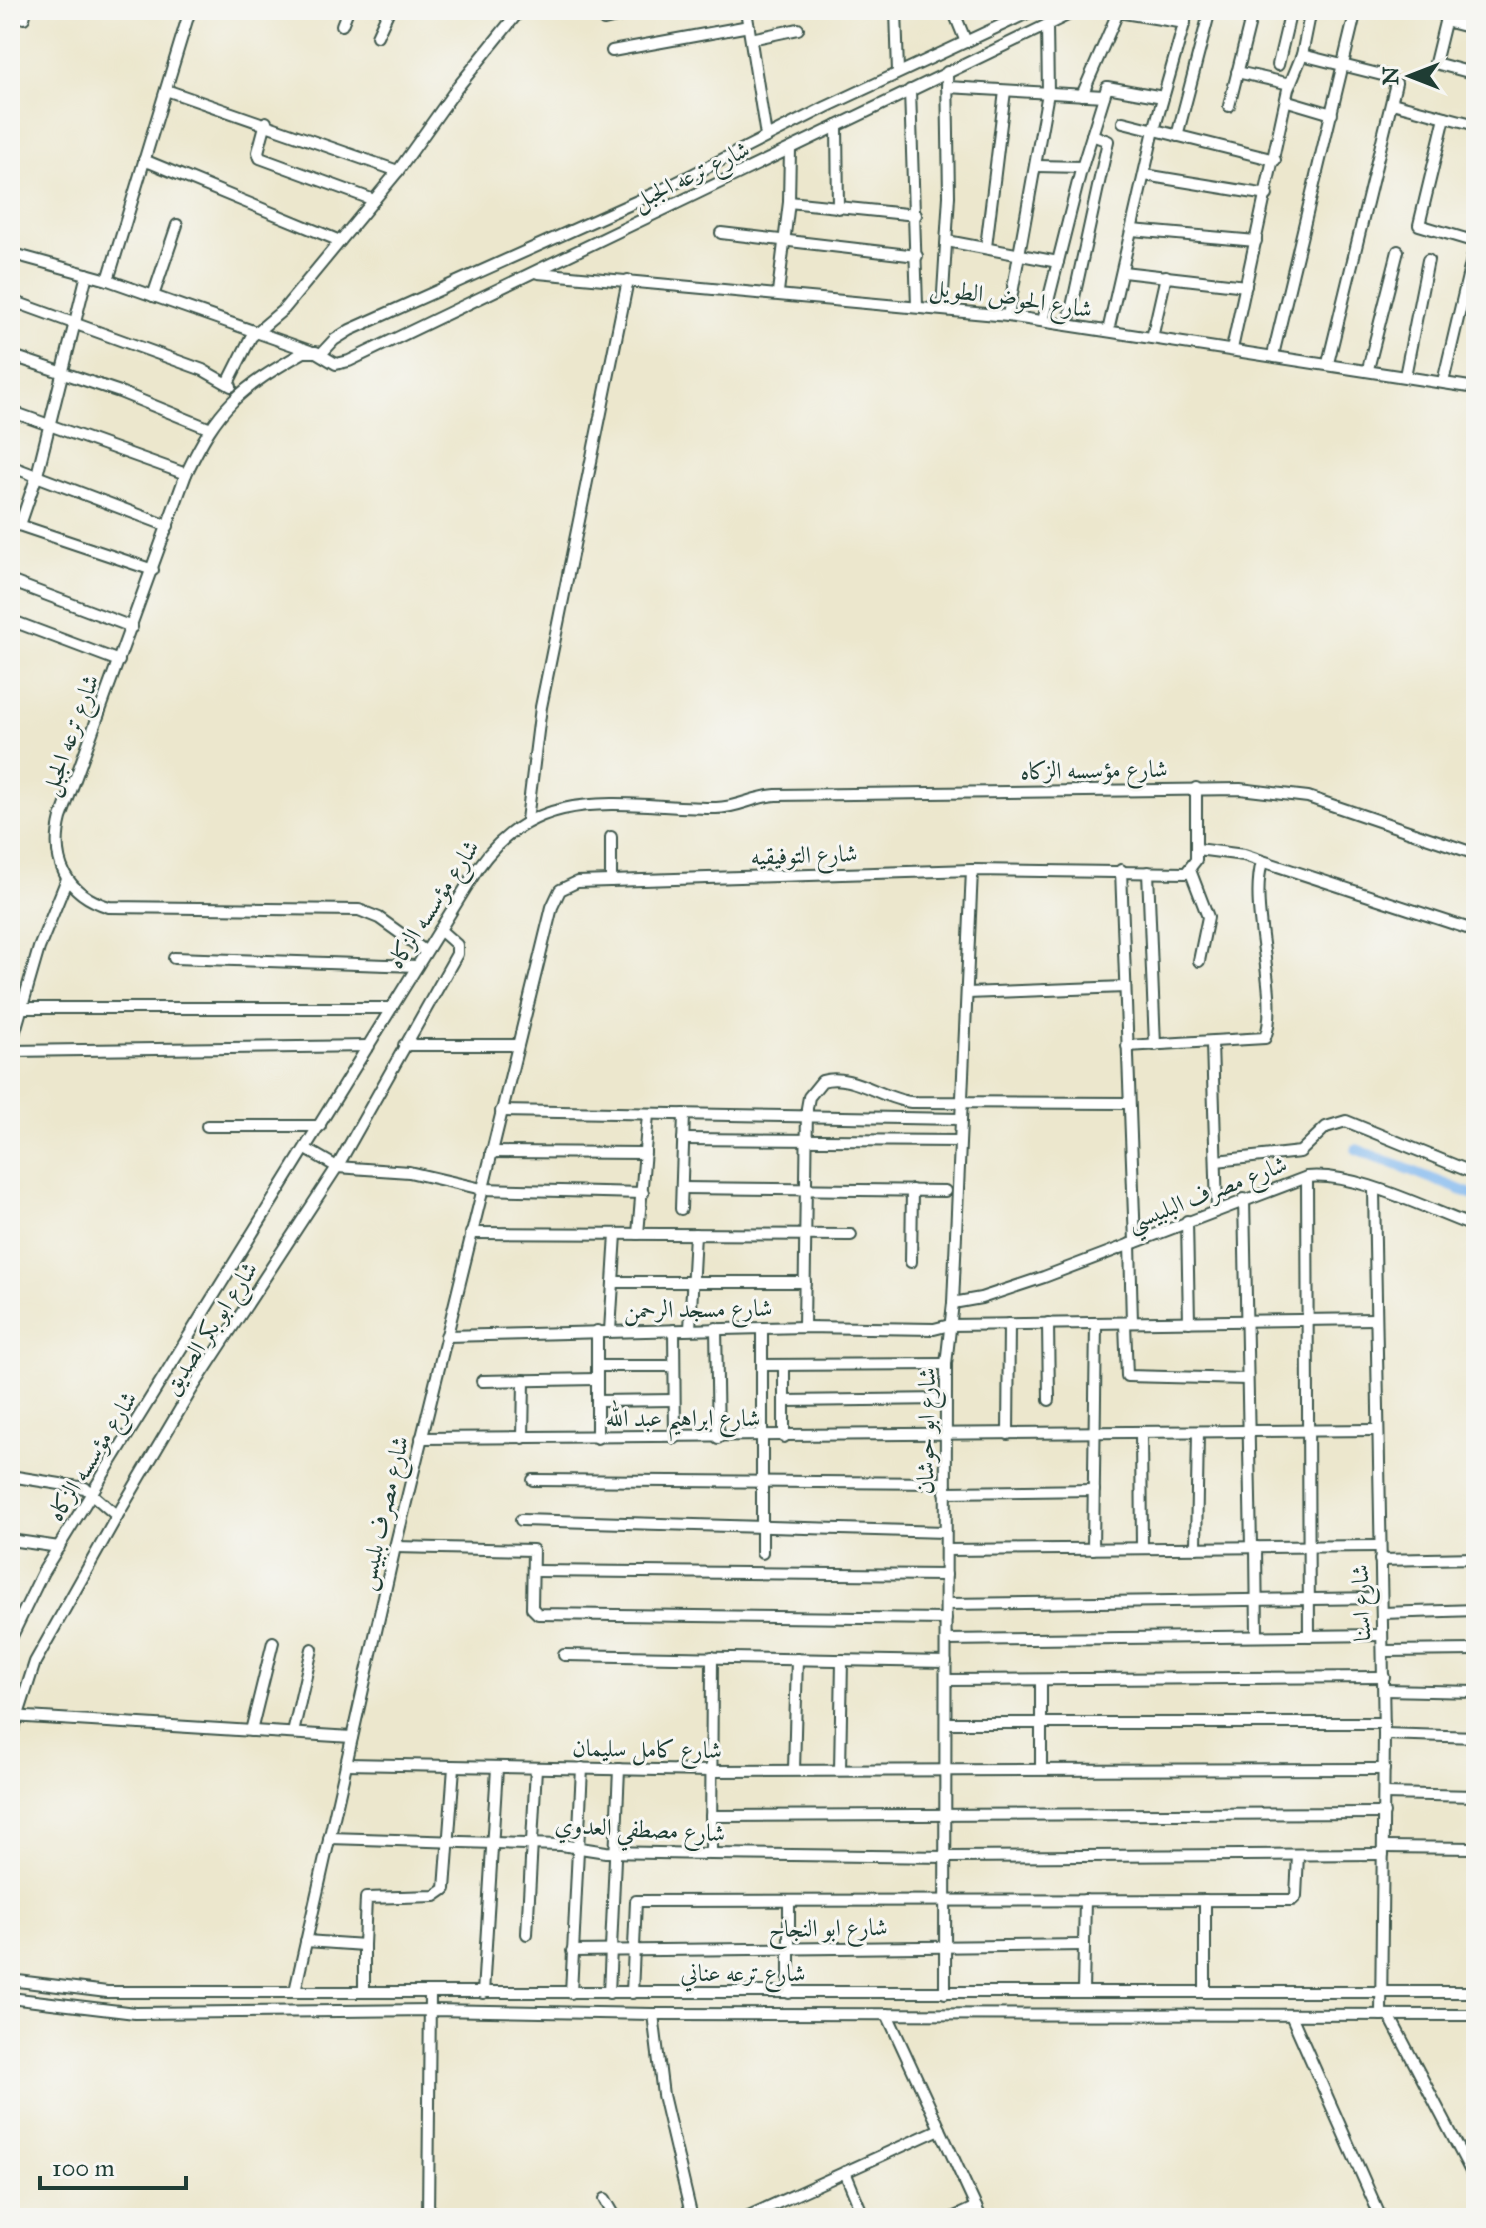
<svg xmlns="http://www.w3.org/2000/svg" width="1486" height="2228" font-family="'IM FELL Great Primer',Amiri,serif">
<style>
.lines{fill:none;stroke-linecap:round;stroke-linejoin:round}
.canal{stroke:#7fb7ef;stroke-width:10}
.minor-casing{stroke:#3e564b;stroke-width:14}
.minor{stroke:#fff;stroke-width:10}
.labels{text-anchor:middle;stroke-width:6;stroke-linejoin:round;paint-order:stroke}
.street-label{font-size:24px;fill:#1f3d34;stroke:#f6f6f2}
</style>
<rect width="100%" height="100%" fill="#f6f6f2"/>
<filter id="ink" filterUnits="userSpaceOnUse"><feTurbulence type="fractalNoise" baseFrequency=".0125" numOctaves="2"/><feDisplacementMap in="SourceGraphic" scale="16" xChannelSelector="R" yChannelSelector="G"/><feConvolveMatrix kernelMatrix="1 2 1 2 8 2 1 2 1" color-interpolation-filters="sRGB"/></filter>
<filter id="wash" filterUnits="userSpaceOnUse"><feTurbulence type="fractalNoise" baseFrequency=".006" numOctaves="4" result="noise"/><feDisplacementMap in="SourceGraphic" scale="32" xChannelSelector="R" yChannelSelector="G"/><feGaussianBlur stdDeviation="1.8" result="paint"/><feColorMatrix in="noise" values="0 0 0 0 0 0 0 0 0 0 0 0 0 0 0 0 0 1.4 0 .05"/><feComposite in="paint" operator="in"/></filter>
<g filter="url(#wash)">
<rect width="100%" height="100%" fill="#ece7cd"/>
<g class="lines">
<!-- canal -->
<polyline class="canal" points="1356,1149 1476,1196"/>
</g>
</g>
<g filter="url(#ink)">
<g class="lines">
<!-- minor casing -->
<g class="minor-casing">
<g id="minor">
<polyline points="746,10 766,136"/>
<polyline points="896,10 898,72"/>
<polyline points="953,10 966,42"/>
<polyline points="1448,10 1435,63 1476,74"/>
<polyline points="1118,12 1185,23"/>
<polyline points="24,18 26,10"/>
<polyline points="604,20 646,10"/>
<polyline points="1445,21 1476,29"/>
<polyline points="342,25 348,10"/>
<polyline points="377,36 389,10"/>
<polyline points="751,39 798,29"/>
<polyline points="612,51 749,26"/>
<polyline points="1302,55 1386,76 1396,83 1328,363"/>
<polyline points="1278,65 1291,10"/>
<polyline points="1237,72 1290,84"/>
<polyline points="947,87 1104,96"/>
<polyline points="166,90 398,171"/>
<polyline points="910,90 917,306"/>
<polyline points="1082,95 1119,10"/>
<polyline points="1288,101 1332,114"/>
<polyline points="1392,103 1476,125"/>
<polyline points="1229,106 1253,10"/>
<polyline points="266,122 258,152 260,158 374,200"/>
<polyline points="1123,122 1275,160"/>
<polyline points="837,126 838,208"/>
<polyline points="1177,136 1210,10"/>
<polyline points="144,160 340,241"/>
<polyline points="1037,166 1082,167"/>
<polyline points="1145,175 1267,195"/>
<polyline points="789,202 916,215"/>
<polyline points="1132,230 1256,241"/>
<polyline points="721,233 917,256"/>
<polyline points="947,241 1058,262"/>
<polyline points="986,247 1005,91"/>
<polyline points="10,253 108,280 310,351"/>
<polyline points="1123,272 1246,286"/>
<polyline points="538,273 1008,316 1476,388"/>
<polyline points="108,280 190,10"/>
<polyline points="778,292 789,202 790,149"/>
<polyline points="153,296 177,225"/>
<polyline points="10,300 203,370 231,386"/>
<polyline points="942,309 949,196 947,72"/>
<polyline points="1008,316 1048,93 1047,25"/>
<polyline points="1043,321 1080,174 1107,87 1163,97"/>
<polyline points="1068,325 1108,141 1092,135"/>
<polyline points="1108,331 1154,130 1188,10"/>
<polyline points="1152,338 1166,276"/>
<polyline points="1232,349 1288,89 1302,55 1311,10"/>
<polyline points="321,354 334,340 350,330 662,190 826,107 1034,10"/>
<polyline points="10,355 120,392 208,428"/>
<polyline points="1273,355 1356,10"/>
<polyline points="1368,369 1398,251"/>
<polyline points="1405,376 1428,260"/>
<polyline points="1443,382 1476,242 1419,225 1445,117"/>
<polyline points="228,383 251,337 284,309 398,171 457,88 520,10"/>
<polyline points="10,411 186,474"/>
<polyline points="10,466 168,526"/>
<polyline points="10,522 153,570"/>
<polyline points="20,525 37,475 87,274"/>
<polyline points="10,581 132,627"/>
<polyline points="10,620 119,661"/>
<polyline points="527,820 541,707 628,280"/>
<polyline points="1197,849 1244,855 1476,931"/>
<polyline points="1121,870 1135,1242"/>
<polyline points="1190,870 1208,917 1199,961"/>
<polyline points="1148,872 1155,1045"/>
<polyline points="611,881 611,837"/>
<path d="M425,951l-46,-33 -20,-8 -250,-3c-43,-13 -59,-46 -48,-89l125,-344c33,-69 52,-84 118,-122h12l20,12 13,-3 729,-351"/>
<polyline points="174,958 417,966"/>
<polyline points="967,993 1125,987"/>
<polyline points="21,1008 389,1008"/>
<polyline points="1212,1043 1217,1209"/>
<polyline points="404,1045 517,1045"/>
<path d="M1127,1046l138,-8c16,-42 -17,-126 -3,-176"/>
<polyline points="10,1048 39,948 67,879"/>
<polyline points="10,1051 369,1046"/>
<polyline points="501,1111 961,1119"/>
<polyline points="207,1126 320,1126"/>
<polyline points="683,1139 960,1141"/>
<polyline points="306,1149 337,1167 409,1172 482,1189 643,1193"/>
<polyline points="491,1152 645,1153"/>
<polyline points="1216,1161 1300,1152 1326,1127 1346,1121 1476,1174"/>
<polyline points="1307,1177 1309,1636"/>
<polyline points="682,1188 945,1191"/>
<polyline points="1374,1190 1384,1734 1381,2015"/>
<polyline points="1244,1199 1251,1547"/>
<polyline points="681,1209 684,1114"/>
<polyline points="1187,1221 1189,1322"/>
<polyline points="471,1233 851,1235"/>
<polyline points="638,1234 648,1114"/>
<polyline points="1130,1244 1132,1322"/>
<polyline points="911,1262 912,1190"/>
<polyline points="613,1282 805,1282"/>
<path d="M953,1303l28,-5 63,-21 263,-100c50,-5 121,33 169,50"/>
<polyline points="1048,1323 1049,1400"/>
<polyline points="1125,1323 1127,1376 1247,1379"/>
<path d="M804,1327l3,-219 2,-11 13,-16c29,-9 60,18 89,21l217,1"/>
<polyline points="716,1328 718,1438"/>
<polyline points="690,1329 695,1234"/>
<polyline points="674,1330 675,1438"/>
<polyline points="597,1331 597,1438"/>
<polyline points="610,1331 616,1234"/>
<polyline points="446,1336 804,1327 934,1329 950,1325 1376,1319"/>
<polyline points="762,1365 946,1364"/>
<polyline points="784,1365 784,1437"/>
<polyline points="597,1366 674,1366"/>
<polyline points="482,1381 597,1379"/>
<polyline points="597,1401 674,1400"/>
<polyline points="784,1401 945,1399"/>
<polyline points="1141,1432 1142,1548"/>
<polyline points="1008,1434 1009,1324"/>
<polyline points="421,1438 1377,1430"/>
<polyline points="523,1438 524,1380"/>
<polyline points="10,1476 85,1488 117,1516"/>
<polyline points="533,1480 945,1483"/>
<polyline points="945,1492 1094,1490"/>
<polyline points="521,1520 945,1532"/>
<polyline points="10,1540 59,1547"/>
<polyline points="395,1547 533,1550 532,1608 538,1614 946,1619"/>
<polyline points="1256,1547 1257,1636"/>
<polyline points="1196,1548 1198,1432"/>
<polyline points="1093,1549 1096,1323"/>
<polyline points="946,1550 1379,1546"/>
<polyline points="762,1553 762,1328"/>
<polyline points="1380,1560 1476,1558"/>
<polyline points="534,1571 946,1575"/>
<polyline points="946,1604 1381,1598"/>
<polyline points="1382,1613 1476,1610"/>
<path d="M10,1640l33,-68 435,-704c61,-87 147,-60 238,-60 21,0 39,-12 60,-13l464,-6 68,8 168,57"/>
<polyline points="946,1640 1382,1635"/>
<polyline points="1383,1651 1476,1650"/>
<polyline points="564,1655 946,1662"/>
<polyline points="947,1680 1384,1677"/>
<polyline points="1384,1690 1476,1692"/>
<polyline points="11,1716 352,1737"/>
<polyline points="947,1723 1384,1723"/>
<polyline points="251,1731 273,1642"/>
<polyline points="293,1733 312,1649"/>
<polyline points="1384,1734 1476,1737"/>
<polyline points="10,1740 35,1662 117,1516 192,1389 337,1167 457,954 457,945 440,930"/>
<polyline points="346,1764 711,1771 1384,1769"/>
<polyline points="1041,1769 1041,1680"/>
<polyline points="794,1770 797,1659"/>
<polyline points="840,1770 842,1660"/>
<polyline points="1384,1794 1476,1796"/>
<polyline points="711,1816 1384,1813"/>
<polyline points="329,1838 561,1845 606,1852 711,1854 948,1857 1383,1854"/>
<polyline points="1383,1847 1476,1848"/>
<polyline points="711,1854 712,1657"/>
<polyline points="1205,1900 1205,1990"/>
<polyline points="789,1901 789,1993"/>
<polyline points="527,1934 536,1768"/>
<polyline points="306,1941 364,1945 366,1898 435,1896 445,1889 454,1767"/>
<polyline points="572,1951 1084,1945"/>
<polyline points="10,1980 107,1992 1476,1992"/>
<polyline points="295,1991 395,1547 552,907 560,890 577,882 972,870 1186,873 1196,860 1196,788"/>
<polyline points="1083,1991 1085,1900"/>
<polyline points="364,1992 364,1945"/>
<polyline points="483,1993 497,1768"/>
<polyline points="571,1993 582,1768"/>
<polyline points="609,1993 619,1769"/>
<polyline points="632,1993 636,1901 1292,1900 1296,1896 1298,1855"/>
<polyline points="945,1993 946,1364 953,1303 972,870"/>
<polyline points="10,1998 135,2013 431,2010 653,2014 1476,2015"/>
<polyline points="653,2014 663,2095 692,2218"/>
<polyline points="887,2014 981,2218"/>
<polyline points="1291,2015 1381,2218"/>
<polyline points="1389,2015 1476,2181"/>
<polyline points="845,2172 864,2218"/>
<polyline points="605,2199 616,2218"/>
<polyline points="428,2218 430,1994"/>
<polyline points="744,2218 940,2129"/>
<polyline points="952,2218 976,2207"/>
</g>
</g>
<!-- minor -->
<use href="#minor" class="minor"/>
</g>
</g>
<g class="labels">
<!-- street labels -->
<g class="street-label">
<text transform="translate(691 175) rotate(-26)" y="8">شارع ترعه الجبل</text>
<text transform="translate(1011 298) rotate(8)" y="8">شارع الحوض الطويل</text>
<text transform="translate(70 735) rotate(-70)" y="8">شارع ترعه الجبل</text>
<text transform="translate(1094 770) rotate(-1)" y="8">شارع مؤسسه الزكاه</text>
<text transform="translate(804 855) rotate(-2)" y="8">شارع التوفيقيه</text>
<text transform="translate(433 904) rotate(-57)" y="8">شارع مؤسسه الزكاه</text>
<text transform="translate(1207 1193) rotate(-21)" y="8">شارع مصرف البلبيسي</text>
<text transform="translate(698 1309) rotate(-1)" y="8">شارع مسجد الرحمن</text>
<text transform="translate(210 1328) rotate(-57)" y="8">شارع ابو بكر الصديق</text>
<text x="683" y="1426">شارع ابراهيم عبد الله</text>
<text transform="translate(926 1431) rotate(-89)" y="8">شارع ابو حوشان</text>
<text transform="translate(92 1456) rotate(-58)" y="8">شارع مؤسسه الزكاه</text>
<text transform="translate(383 1513) rotate(-77)" y="8">شارع مصرف بلبيس</text>
<text transform="translate(1361 1603) rotate(-92)" y="8">شارع اسنا</text>
<text transform="translate(647 1749) rotate(1)" y="8">شارع كامل سليمان</text>
<text transform="translate(640 1829) rotate(3)" y="8">شارع مصطفي العدوي</text>
<text transform="translate(828 1928) rotate(-1)" y="8">شارع ابو النجاح</text>
<text x="743" y="1981">شارع ترعه عناني</text>
</g>
</g>
<!-- margin -->
<rect width="1486" height="2228" fill="none" stroke="#f6f6f2" stroke-width="40"/>
<!-- north arrow -->
<g transform="translate(1410 76) rotate(270)" stroke="#f6f6f2" stroke-width="6" paint-order="stroke">
<path d="M0-6L14 30L0 20L-14 30Z" fill="#1f3d34"/>
<text y="-12" font-size="22" font-weight="bold" text-anchor="middle" fill="#1f3d34">N</text>
</g>
<!-- scale -->
<path d="M40 2176v12h146v-12" fill="none" stroke="#1f3d34" stroke-width="4"/>
<text x="52" y="2176" font-size="24" fill="#1f3d34" stroke="#f6f6f2" stroke-width="6" paint-order="stroke">100 m</text>
</svg>
